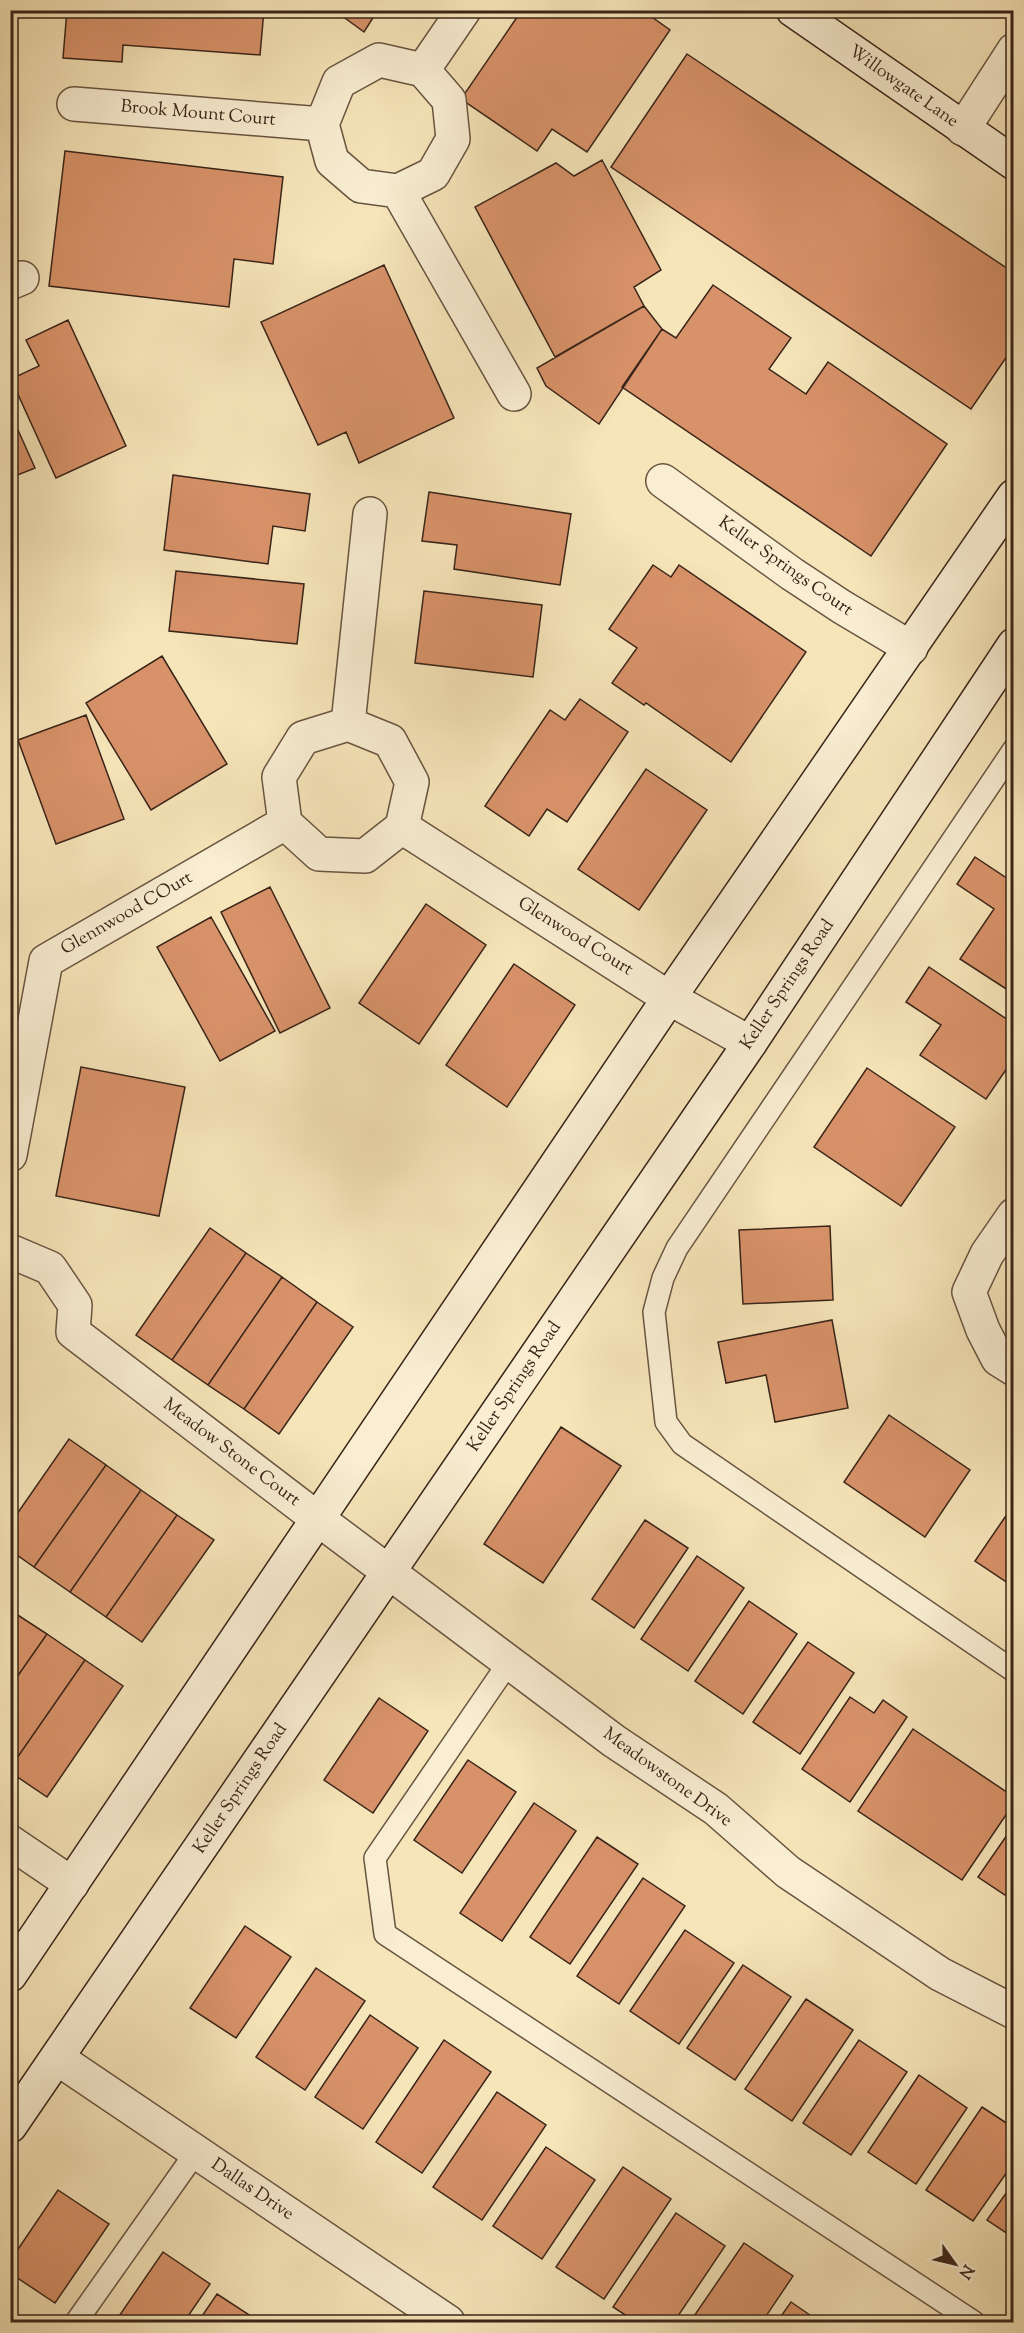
<svg xmlns="http://www.w3.org/2000/svg" width="1024" height="2333" viewBox="0 0 1024 2333" font-family="'Sorts Mill Goudy',serif">
<style>
.building{fill:#d89269;stroke:#392419;stroke-width:1.5}
.lines{fill:none;stroke-linecap:round;stroke-linejoin:round}
.lane-casing{stroke:#685441;stroke-width:24}
.street-casing{stroke:#685441;stroke-width:36}
.secondary-casing{stroke:#392419;stroke-width:36}
.lane{stroke:#f9eed2;stroke-width:21}
.street{stroke:#f9eed2;stroke-width:33}
.secondary{stroke:#f9eed2;stroke-width:33}
.labels{text-anchor:middle;dominant-baseline:central;stroke-width:4.5;stroke-linejoin:round;paint-order:stroke}
.street-label{font-size:18px;fill:#392419;stroke:#f9eed2}
</style>
<rect width="100%" height="100%" fill="#f6e5b9"/>
<filter id="stains"><feTurbulence type="fractalNoise" baseFrequency=".00333" numOctaves="4"/><feColorMatrix values="0 0 0 0 .2 0 0 0 0 .09 0 0 0 0 .02 0 0 0 .5 -.17"/></filter>
<radialGradient id="worn" r=".72"><stop offset=".6" stop-color="#630" stop-opacity="0"/><stop offset="1" stop-color="#630" stop-opacity=".3"/></radialGradient>
<path class="building" d="M 67,10 L 264,10 L 260,55 L 123,45 L 122,62 L 63,58 Z
M 334,10 L 378,10 L 364,32 Z
M 522,10 L 642,10 L 670,30 L 587,152 L 552,129 L 537,151 L 461,99 Z
M 687,54 L 1014,273 L 1014,346 L 971,409 L 611,167 Z
M 65,151 L 283,177 L 273,264 L 234,259 L 229,307 L 49,286 Z
M 602,160 L 661,270 L 634,287 L 644,306 L 555,357 L 475,207 L 556,163 L 574,176 Z
M 384,265 L 454,418 L 359,463 L 346,432 L 318,445 L 261,322 Z
M 713,285 L 791,338 L 769,369 L 806,394 L 828,362 L 947,444 L 871,556 L 622,387 L 662,329 L 676,338 Z
M 644,306 L 662,329 L 599,424 L 546,386 L 537,368 Z
M 68,320 L 126,446 L 56,478 L 11,379 L 39,366 L 26,340 Z
M 10,412 L 35,468 L 10,478 Z
M 173,475 L 310,494 L 305,531 L 273,526 L 268,564 L 164,550 Z
M 429,492 L 571,514 L 560,585 L 454,569 L 457,545 L 422,541 Z
M 653,565 L 671,577 L 679,565 L 806,652 L 731,762 L 646,703 L 644,705 L 612,683 L 637,648 L 609,629 Z
M 176,571 L 304,584 L 297,644 L 169,631 Z
M 424,591 L 542,605 L 533,677 L 415,663 Z
M 162,656 L 227,764 L 151,810 L 86,703 Z
M 580,699 L 628,732 L 567,822 L 547,809 L 529,836 L 485,806 L 550,710 L 565,720 Z
M 86,715 L 124,819 L 56,844 L 18,740 Z
M 646,769 L 707,810 L 639,910 L 578,869 Z
M 975,857 L 1014,883 L 1014,994 L 960,959 L 994,909 L 957,884 Z
M 270,887 L 330,1008 L 280,1033 L 221,912 Z
M 426,904 L 486,945 L 419,1044 L 359,1003 Z
M 211,917 L 275,1031 L 220,1061 L 157,947 Z
M 514,964 L 575,1005 L 507,1107 L 446,1065 Z
M 929,967 L 1014,1024 L 1014,1058 L 986,1099 L 920,1055 L 941,1025 L 906,1002 Z
M 81,1067 L 185,1087 L 159,1216 L 56,1196 Z
M 867,1068 L 955,1127 L 901,1206 L 814,1147 Z
M 830,1226 L 833,1300 L 743,1304 L 739,1230 Z
M 210,1228 L 246,1253 L 172,1360 L 136,1335 Z
M 246,1253 L 282,1277 L 208,1385 L 172,1360 Z
M 282,1277 L 317,1302 L 244,1409 L 208,1385 Z
M 317,1302 L 353,1327 L 279,1434 L 244,1409 Z
M 832,1320 L 848,1408 L 775,1422 L 766,1375 L 726,1383 L 718,1342 Z
M 889,1415 L 970,1470 L 925,1537 L 844,1482 Z
M 561,1427 L 621,1466 L 543,1583 L 484,1544 Z
M 69,1439 L 106,1465 L 34,1567 L 10,1550 L 10,1524 Z
M 106,1465 L 141,1490 L 70,1592 L 34,1567 Z
M 141,1490 L 177,1515 L 106,1617 L 70,1592 Z
M 1014,1504 L 1014,1587 L 975,1561 Z
M 177,1515 L 214,1540 L 142,1642 L 106,1617 Z
M 645,1520 L 688,1548 L 634,1628 L 592,1599 Z
M 697,1556 L 744,1588 L 688,1671 L 641,1639 Z
M 749,1601 L 797,1634 L 743,1714 L 695,1681 Z
M 10,1610 L 47,1634 L 10,1687 Z
M 47,1634 L 85,1660 L 10,1768 L 10,1687 Z
M 808,1642 L 854,1673 L 800,1754 L 753,1722 Z
M 85,1660 L 123,1686 L 47,1797 L 10,1772 L 10,1768 Z
M 850,1697 L 874,1713 L 883,1700 L 907,1717 L 850,1802 L 802,1769 Z
M 379,1698 L 428,1731 L 373,1813 L 324,1780 Z
M 913,1729 L 1014,1797 L 1014,1803 L 962,1880 L 858,1811 Z
M 468,1760 L 516,1792 L 462,1873 L 414,1840 Z
M 534,1803 L 576,1831 L 502,1941 L 460,1913 Z
M 1014,1825 L 1014,1901 L 978,1877 Z
M 597,1837 L 638,1864 L 570,1964 L 530,1937 Z
M 643,1878 L 685,1906 L 619,2004 L 577,1976 Z
M 245,1926 L 291,1957 L 236,2038 L 190,2008 Z
M 685,1930 L 734,1963 L 679,2044 L 630,2011 Z
M 743,1965 L 791,1997 L 735,2080 L 687,2048 Z
M 316,1968 L 365,2001 L 305,2090 L 256,2057 Z
M 806,1999 L 853,2030 L 792,2121 L 745,2089 Z
M 370,2015 L 418,2048 L 363,2129 L 315,2097 Z
M 444,2040 L 491,2072 L 422,2173 L 376,2142 Z
M 859,2040 L 907,2072 L 851,2155 L 803,2123 Z
M 919,2075 L 967,2108 L 916,2184 L 868,2152 Z
M 497,2092 L 546,2125 L 482,2220 L 433,2187 Z
M 982,2107 L 1014,2128 L 1014,2162 L 973,2221 L 926,2190 Z
M 546,2147 L 595,2180 L 542,2259 L 493,2226 Z
M 623,2167 L 671,2199 L 604,2299 L 556,2267 Z
M 1014,2182 L 1014,2238 L 987,2220 Z
M 58,2190 L 109,2224 L 55,2303 L 10,2273 L 10,2261 Z
M 676,2213 L 725,2246 L 674,2322 L 636,2322 L 613,2307 Z
M 744,2243 L 793,2276 L 762,2322 L 690,2322 Z
M 163,2252 L 210,2284 L 184,2322 L 115,2322 Z
M 217,2294 L 260,2322 L 198,2322 Z
M 791,2302 L 820,2322 L 777,2322 Z"/>
<g class="lines">
<g class="lane-casing">
<path id="lane" d="M 1014,749 L 677,1248 L 663,1278 L 654,1312 L 666,1422 L 682,1444 L 1014,1671
M 509,1662 L 375,1858 L 385,1934 L 974,2322
M 76,2322 L 196,2152"/>
</g>
<g class="street-casing">
<path id="street" d="M 379,60 L 423,70 L 449,100 L 453,139 L 433,174 L 398,191 L 361,186 L 332,161 L 322,124 L 339,82 Z
M 423,70 L 464,10
M 74,104 L 322,124
M 963,129 L 1014,50
M 398,191 L 514,394
M 10,283 L 22,278
M 663,481 L 792,574 L 842,607 L 911,648
M 348,724 L 390,741 L 412,782 L 402,827 L 365,856 L 319,854 L 285,823 L 279,777 L 303,738 Z
M 348,724 L 370,514
M 402,827 L 669,998 L 750,1043
M 10,1155 L 46,961 L 285,823
M 1014,1215 L 987,1254 L 969,1292 L 983,1330 L 998,1359 L 1014,1369
M 10,1251 L 50,1268 L 75,1305 L 73,1332 L 318,1519 L 614,1741 L 716,1809 L 788,1872 L 940,1974 L 1014,2012
M 10,1842 L 72,1884
M 57,2058 L 448,2322"/>
</g>
<g class="secondary-casing">
<path id="secondary" d="M 793,10 L 1014,163
M 10,1975 L 669,998 L 1014,496
M 10,2126 L 750,1043 L 1014,645"/>
</g>
<use href="#lane" class="lane"/>
<use href="#street" class="street"/>
<use href="#secondary" class="secondary"/>
</g>
<g class="labels">
<g class="street-label">
<text transform="translate(903 87) rotate(35)">Willowgate Lane</text>
<text transform="translate(198 114) rotate(5)">Brook Mount Court</text>
<text transform="translate(785 567) rotate(35)">Keller Springs Court</text>
<text transform="translate(127 914) rotate(-30)">Glennwood COurt</text>
<text transform="translate(575 937) rotate(32)">Glenwood Court</text>
<text transform="translate(788 985) rotate(-56)">Keller Springs Road</text>
<text transform="translate(515 1387) rotate(-56)">Keller Springs Road</text>
<text transform="translate(231 1453) rotate(37)">Meadow Stone Court</text>
<text transform="translate(667 1778) rotate(36)">Meadowstone Drive</text>
<text transform="translate(241 1789) rotate(-56)">Keller Springs Road</text>
<text transform="translate(252 2190) rotate(34)">Dallas Drive</text>
</g>
</g>
<rect width="1024" height="2333" fill="none" stroke="#f6e5b9" stroke-width="36"/>
<rect x="12" y="12" width="1000" height="2309" fill="none" stroke="#392419" stroke-width="3"/>
<rect x="18" y="18" width="988" height="2297" fill="none" stroke="#392419" stroke-width="1.5"/>
<g transform="translate(955 2264) rotate(124)" stroke="#f9eed2" stroke-width="4.5" paint-order="stroke">
<path d="M0-4.5L10 22L0 15L-10 22Z" fill="#392419"/>
<text y="-9" font-size="16" font-weight="bold" text-anchor="middle" fill="#392419">N</text>
</g>
<rect width="100%" height="100%" filter="url(#stains)"/>
<rect width="100%" height="100%" fill="url(#worn)"/>
</svg>
